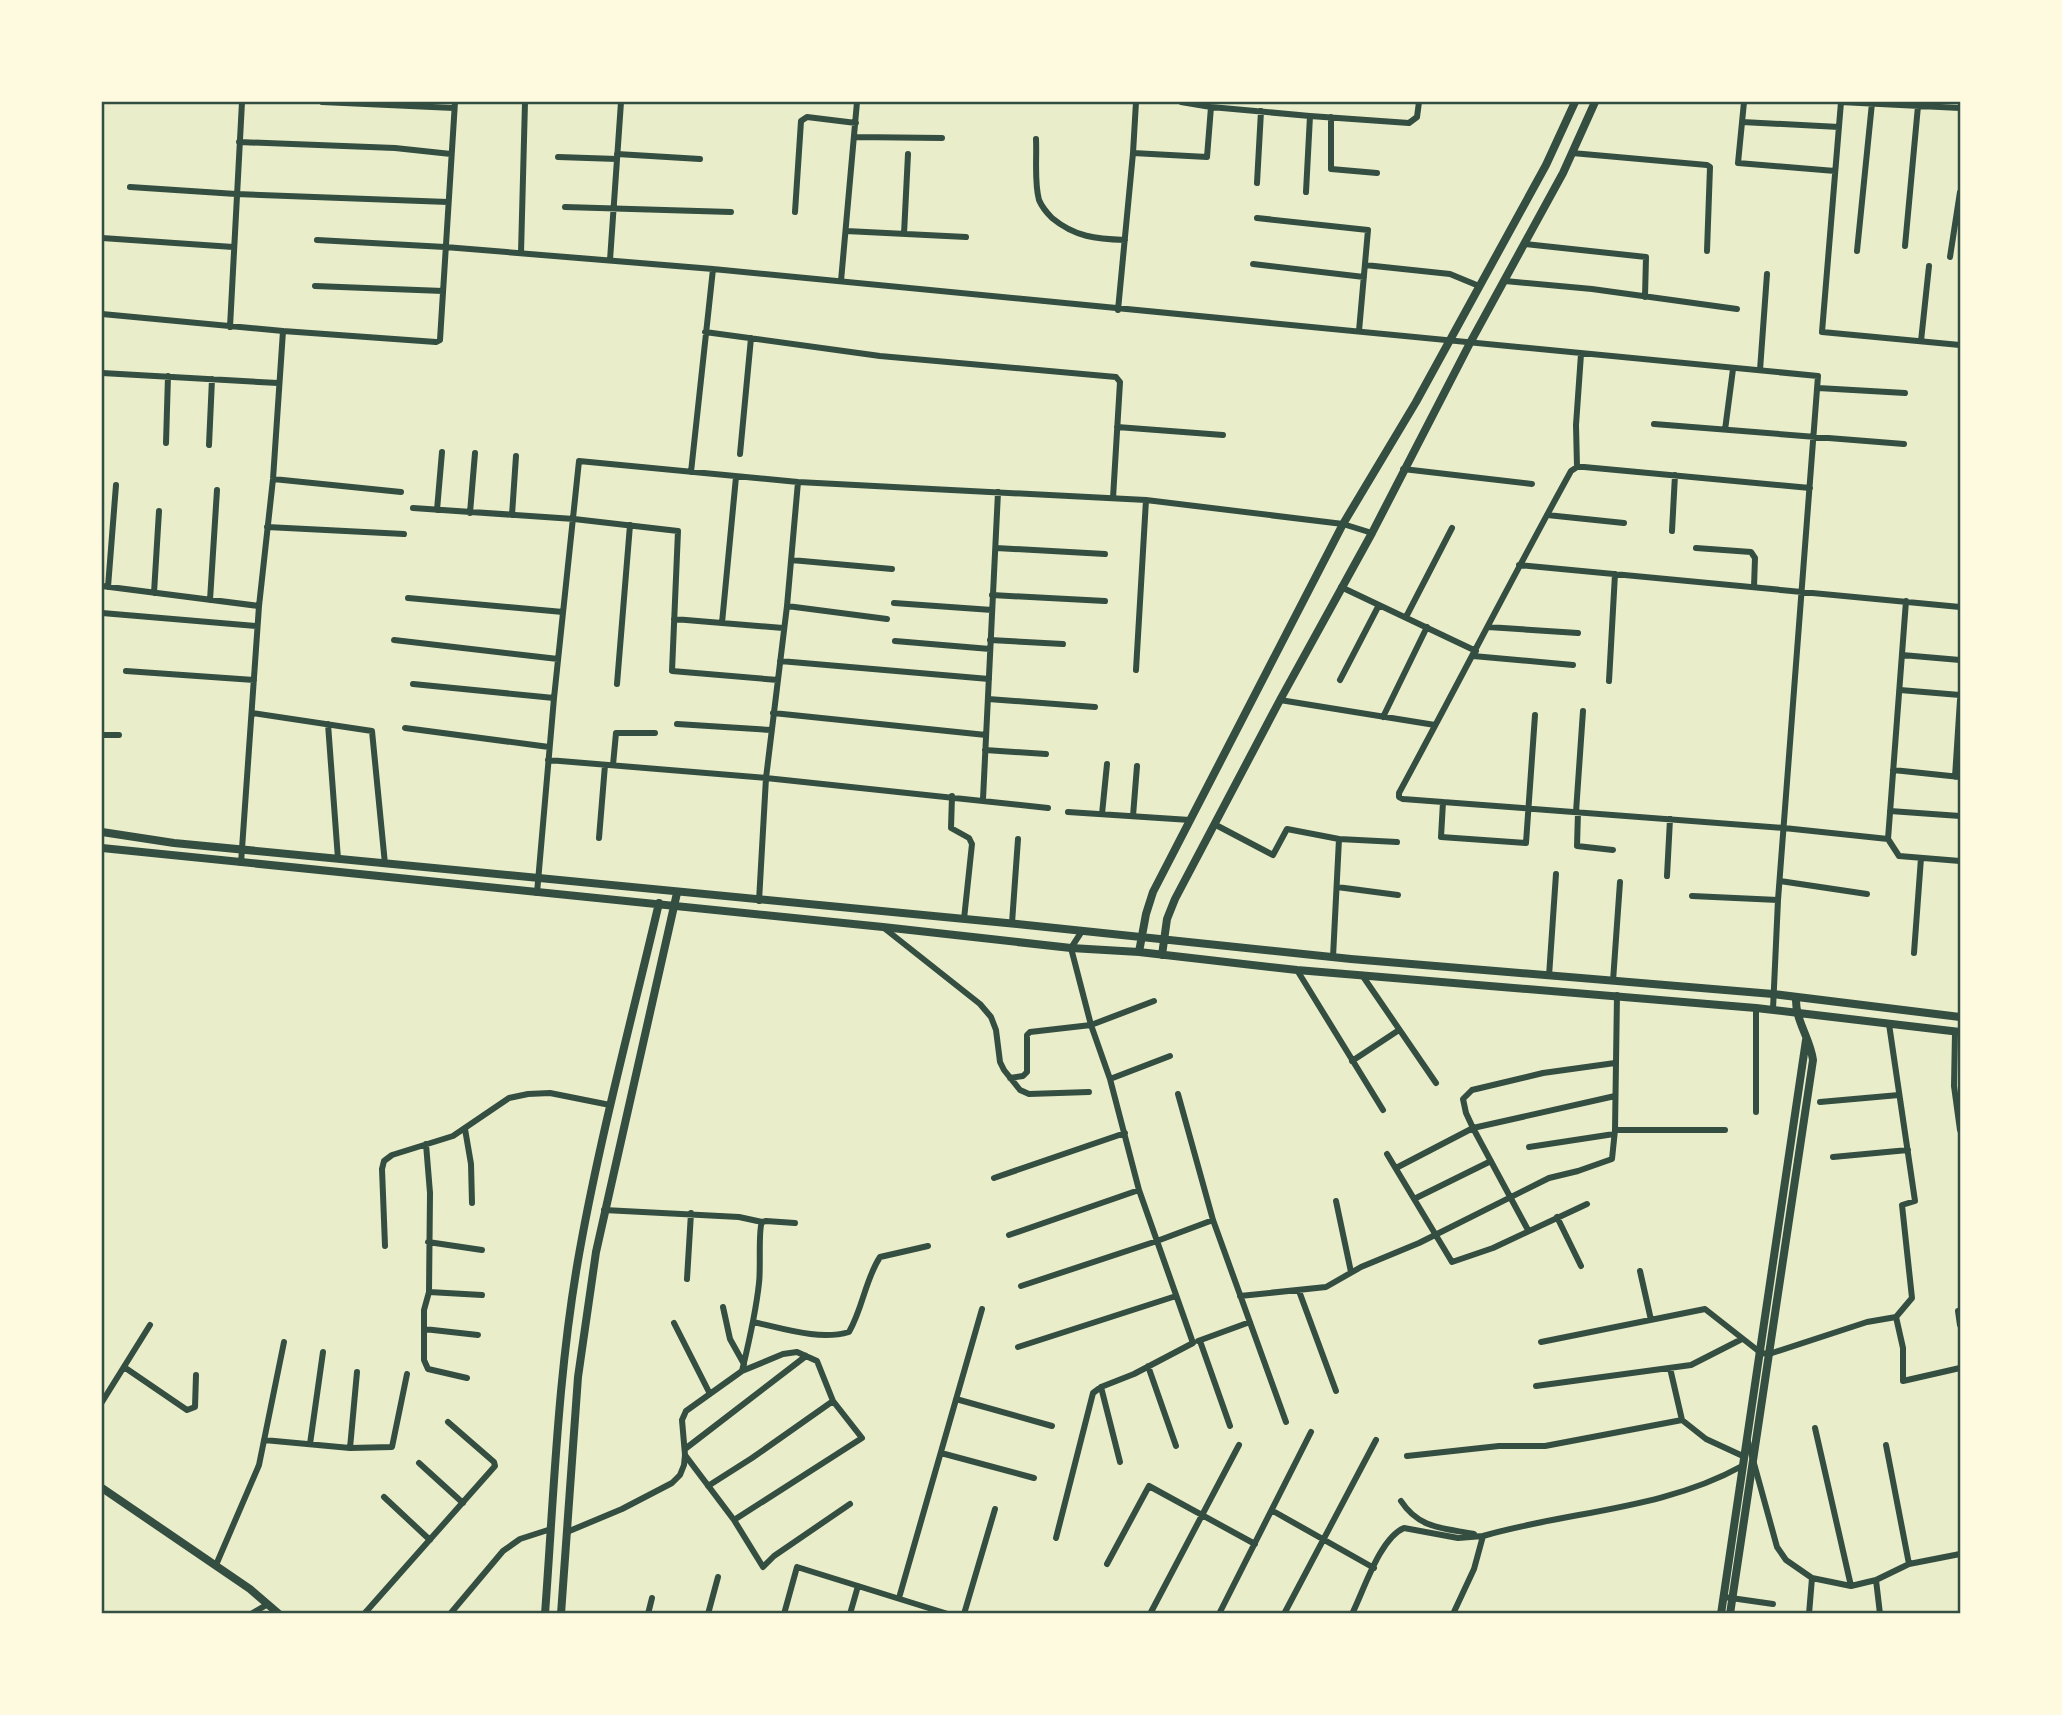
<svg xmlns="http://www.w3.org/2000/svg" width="2062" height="1715" viewBox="0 0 2062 1715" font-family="'Exo 2',sans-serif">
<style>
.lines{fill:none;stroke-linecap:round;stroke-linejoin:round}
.minor{stroke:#344e41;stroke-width:6}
.tertiary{stroke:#344e41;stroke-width:8}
.neatline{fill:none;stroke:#344e41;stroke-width:2.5}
</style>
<rect width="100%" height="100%" fill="#e9edc9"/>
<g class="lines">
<path class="minor" d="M 322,102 L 454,108
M 1181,102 L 1211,107 L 1310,116 L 1409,123 L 1417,117 L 1419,102
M 1744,102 L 1738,163 L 1835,171
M 1840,102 L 1960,108
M 1841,102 L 1822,332 L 1960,345
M 1331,117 L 1331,169 L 1377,173
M 1742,122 L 1839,127
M 855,137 L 942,138
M 1036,139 C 1037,158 1034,182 1039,200 C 1042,207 1047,213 1052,218 C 1075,237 1096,239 1125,240
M 239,142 L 395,148 L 451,154
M 1133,153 L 1207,157 L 1211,107
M 1572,153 L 1707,165 L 1710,167 L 1707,251
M 617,154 L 700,159
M 558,157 L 617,159
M 1257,183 L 1261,111
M 130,187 L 236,194 L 448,202
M 1306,192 L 1310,116
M 565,207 L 731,212
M 795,212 L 801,121 L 807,117 L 856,123
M 1257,218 L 1368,230 L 1359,331
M 846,231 L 966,237
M 904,234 L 908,154
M 102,238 L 233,247
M 317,240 L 445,247 L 713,269 L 1818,376 L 1778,900 L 1773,1009
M 1525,244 L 1646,257 L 1645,297
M 1905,246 L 1918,106
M 1857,251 L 1872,103
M 521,253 L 525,102
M 1950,257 L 1960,192
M 610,260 L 621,102
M 1253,264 L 1364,277
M 1365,265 L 1450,274 L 1479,286
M 841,281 L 857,102
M 1505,281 L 1592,289 L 1737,309
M 315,286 L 443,291
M 1118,310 L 1133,153 L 1136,102
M 102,314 L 283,331
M 230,327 L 242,102
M 705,332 L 880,356 L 1116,377 L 1120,382 L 1113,498
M 1921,341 L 1929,266
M 1760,370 L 1767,274
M 102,373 L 278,383
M 1818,388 L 1905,393
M 1654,424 L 1904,444
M 1117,427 L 1223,435
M 1725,430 L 1733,369
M 166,443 L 168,376
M 209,445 L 212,379
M 740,454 L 751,338
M 1577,467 L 1576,425 L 1581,354
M 1403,469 L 1532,484
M 691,472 L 713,269
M 273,479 L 401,492
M 1810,488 L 1584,467 L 1577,467 L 1571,471 C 1512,578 1457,686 1399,793 L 1399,797 L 1403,799 L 1784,828 L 1888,839 L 1906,601
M 413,508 L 574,519 L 678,531 L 672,671 L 778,680
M 437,510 L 442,452
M 470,513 L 475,453
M 512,515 L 516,456
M 1547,515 L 1624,523
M 267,527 L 404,534
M 1672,531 L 1675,475
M 996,548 L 1105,554
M 1696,548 L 1751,552 L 1755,558 L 1754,587
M 791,560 L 892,569
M 1519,565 L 1960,607
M 102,586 L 259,606
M 108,587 L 116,485
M 1341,587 L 1476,651
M 154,593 L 159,511
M 992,595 L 1105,601
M 408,598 L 563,612
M 210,600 L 217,490
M 894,603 L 992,610
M 787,606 L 887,619
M 102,613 L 257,626
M 1406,617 L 1452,528
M 674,619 L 783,628
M 722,623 L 736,477
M 1488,627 L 1578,633
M 394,640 L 558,659
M 990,640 L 1063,644
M 895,641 L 990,649
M 1902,655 L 1960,660
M 1473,656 L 1573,665
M 780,661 L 989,679
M 1136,670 L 1146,500
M 126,671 L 254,680
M 1340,680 L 1379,605
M 1609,681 L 1615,574
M 413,684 L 554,698
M 617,684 L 630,525
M 1900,690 L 1960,695
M 988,699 L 1095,707
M 1280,700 L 1435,725
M 252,713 L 372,731 L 385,864
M 773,713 L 986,735
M 1383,717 L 1427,627
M 328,724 L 338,859
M 677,724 L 771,730
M 405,728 L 549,747
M 102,735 L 119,735
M 985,750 L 1046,754
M 548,760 L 766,778 L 1048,808
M 613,765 L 616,733 L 655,733
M 1893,770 L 1960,777
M 1955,777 L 1960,700
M 952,796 L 951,828 L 969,838 L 972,844 L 964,919
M 983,799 L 998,492
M 1443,802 L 1441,837 L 1526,843 L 1535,715
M 1890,811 L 1960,816
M 1068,812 L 1190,820
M 1576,812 L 1583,711
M 1578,812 L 1577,846 L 1613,850
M 1102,814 L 1107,764
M 1133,816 L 1137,766
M 1214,824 L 1273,855 L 1287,829 L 1339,839 L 1333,957
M 599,838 L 605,765
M 1339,839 L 1397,842
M 1888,839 L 1899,856 L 1960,861
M 241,863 L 259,606 L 273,479 L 283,331 L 436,342 L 440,340 L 455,102
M 1667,876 L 1670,819
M 1780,881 L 1867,894
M 1337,887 L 1398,895
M 537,893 L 554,698 L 579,461 L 798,482 L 1146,500 L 1343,524 L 1372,533
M 1692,896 L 1778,900
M 759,901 L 766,778 L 787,606 L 798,482
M 1012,923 L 1018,839
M 884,928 L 980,1004 L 991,1017 L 996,1030 L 1000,1062 L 1004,1070 L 1020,1090 L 1029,1094 L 1089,1092
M 1914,953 L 1921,858
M 1297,970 L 1383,1110
M 1362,975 L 1436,1083
M 1549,976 L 1556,874
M 1613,981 L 1620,882
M 1617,995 L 1615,1130 L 1725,1130
M 1756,1008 L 1756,1112
M 1889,1024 L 1915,1201 L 1902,1205 L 1912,1298 L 1896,1317
M 1955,1032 L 1954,1086 L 1960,1130
M 1352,1061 L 1399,1030
M 1010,1078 L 1023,1076 L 1027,1072 L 1027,1035 L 1030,1032 L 1091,1025 L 1154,1001
M 1110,1079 L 1170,1056
M 1178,1094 L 1213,1220 L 1286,1422
M 1820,1102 L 1899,1095
M 465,1129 L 471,1164 L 472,1203
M 426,1144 L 430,1193 L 429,1292 L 424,1310 L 424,1360 L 428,1369 L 467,1378
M 1529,1147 L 1614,1134
M 1387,1154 L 1452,1262 L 1493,1248 L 1587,1204
M 1833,1157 L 1908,1150
M 1396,1168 L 1473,1128 L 1615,1096
M 994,1178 L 1125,1133
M 1414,1199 L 1491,1161
M 1336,1201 L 1351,1272
M 604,1210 L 739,1217 L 762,1222
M 1557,1217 L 1581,1266
M 1528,1230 L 1473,1128 L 1466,1113 L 1463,1099 L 1472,1090 L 1543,1073 L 1615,1063
M 1009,1235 L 1139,1190
M 428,1242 L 482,1250
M 385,1246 L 382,1169 L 384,1161 L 392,1155 L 453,1136 L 509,1098 L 528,1094 L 550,1093 L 610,1105
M 1640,1271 L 1651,1320
M 687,1279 L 691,1213
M 1021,1286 L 1157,1241 L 1213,1220
M 1299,1291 L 1336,1391
M 429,1292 L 482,1295
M 1240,1296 L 1326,1287 L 1361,1267 L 1419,1243 L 1549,1178 L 1578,1171 L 1612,1159 L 1615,1130
M 723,1307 L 730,1339 L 744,1364
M 1958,1311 L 1960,1325
M 753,1322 C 782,1328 819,1341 849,1332 C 863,1308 865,1280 880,1257 L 928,1246
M 674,1323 L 710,1394
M 424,1329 L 478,1335
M 1198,1341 L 1250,1322
M 1200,1341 L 1230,1426
M 1541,1342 L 1705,1309 L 1761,1353 L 1769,1354 L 1867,1322 L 1896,1317 L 1903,1348 L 1903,1381 L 1960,1368
M 1018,1347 L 1176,1296
M 1148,1366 L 1176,1446
M 124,1367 L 187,1410 L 195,1407 L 196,1375
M 1670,1368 L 1682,1420 L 1706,1439 L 1745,1457
M 1536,1386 L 1691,1365 L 1742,1339
M 1101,1387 L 1120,1462
M 956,1399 L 1052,1426
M 102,1402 L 150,1325
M 1815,1428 L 1851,1586
M 1747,1438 L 1777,1547 L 1786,1560 L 1812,1578 L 1851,1586 L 1876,1580 L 1909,1564 L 1960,1554
M 264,1440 L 350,1448 L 392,1447 L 407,1374
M 310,1444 L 323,1352
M 1886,1445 L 1909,1564
M 350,1448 L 357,1372
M 685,1449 L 806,1356
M 941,1453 L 1034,1478
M 685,1455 L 734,1520 L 763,1567 L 774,1556 L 850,1504
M 1407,1456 L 1499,1446 L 1545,1446 L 1682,1420
M 419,1463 L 463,1503
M 708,1486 L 752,1458 L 833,1401 L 817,1361 L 797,1352 L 783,1354 L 742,1371
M 384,1497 L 430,1540
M 1401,1501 C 1419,1529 1444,1528 1474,1534
M 1273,1511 L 1374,1568
M 734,1520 L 862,1438 L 833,1401
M 567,1532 L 622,1509 L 672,1483 L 680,1475 L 684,1465 L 685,1455 L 682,1420 L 686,1411 L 742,1371 C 749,1342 756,1312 759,1283 C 761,1269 758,1229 762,1222 L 766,1221 L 795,1223
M 1056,1538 L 1093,1393 L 1101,1387 L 1134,1374 L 1193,1343 L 1139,1190 L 1110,1079 L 1091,1025 L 1071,948 L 1082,931
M 1107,1564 L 1149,1486 L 1255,1544
M 216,1565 L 259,1465 L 284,1342
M 1876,1580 L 1880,1614
M 1724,1597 L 1773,1604
M 899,1598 L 982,1309
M 251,1614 L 268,1604
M 364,1614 L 495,1466 L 494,1462 L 448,1422
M 450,1614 L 503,1551 L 520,1539 L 551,1529
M 648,1614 L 652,1598
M 708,1614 L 718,1577
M 784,1614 L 797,1567 L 948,1614
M 850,1614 L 858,1586
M 964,1614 L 995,1509
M 1150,1614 L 1239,1445
M 1219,1614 L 1311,1432
M 1284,1614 L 1376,1440
M 1352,1614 C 1364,1590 1380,1538 1404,1528 L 1458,1538 L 1483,1536
M 1453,1614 L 1474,1569 L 1483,1536 C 1569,1511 1663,1510 1742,1466
M 1809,1614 L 1812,1578"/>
<path class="tertiary" d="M 102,832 L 174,843 L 1017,924 L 1351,959 L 1773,994 L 1960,1017
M 102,848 L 883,927 L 1071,948 L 1139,952 L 1297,970 L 1756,1008 L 1960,1032
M 1139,952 L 1146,914 L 1153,892 L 1343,524 L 1416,402 L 1546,165 L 1575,102
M 1162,955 L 1167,919 L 1175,899 L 1280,700 L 1372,533 L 1470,343 L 1563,173 L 1595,102
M 102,1488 L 250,1589 L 279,1614
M 545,1614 C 554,1492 558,1369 580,1249 C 601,1133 632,1018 659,903
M 561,1614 L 578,1377 L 596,1252 L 677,893
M 1721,1614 L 1806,1040
M 1730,1614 L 1813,1060 C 1810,1038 1795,1020 1796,998"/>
</g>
<rect width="2062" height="1715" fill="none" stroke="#fefae0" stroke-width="206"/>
<rect x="103" y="103" width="1856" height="1509" class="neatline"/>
</svg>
